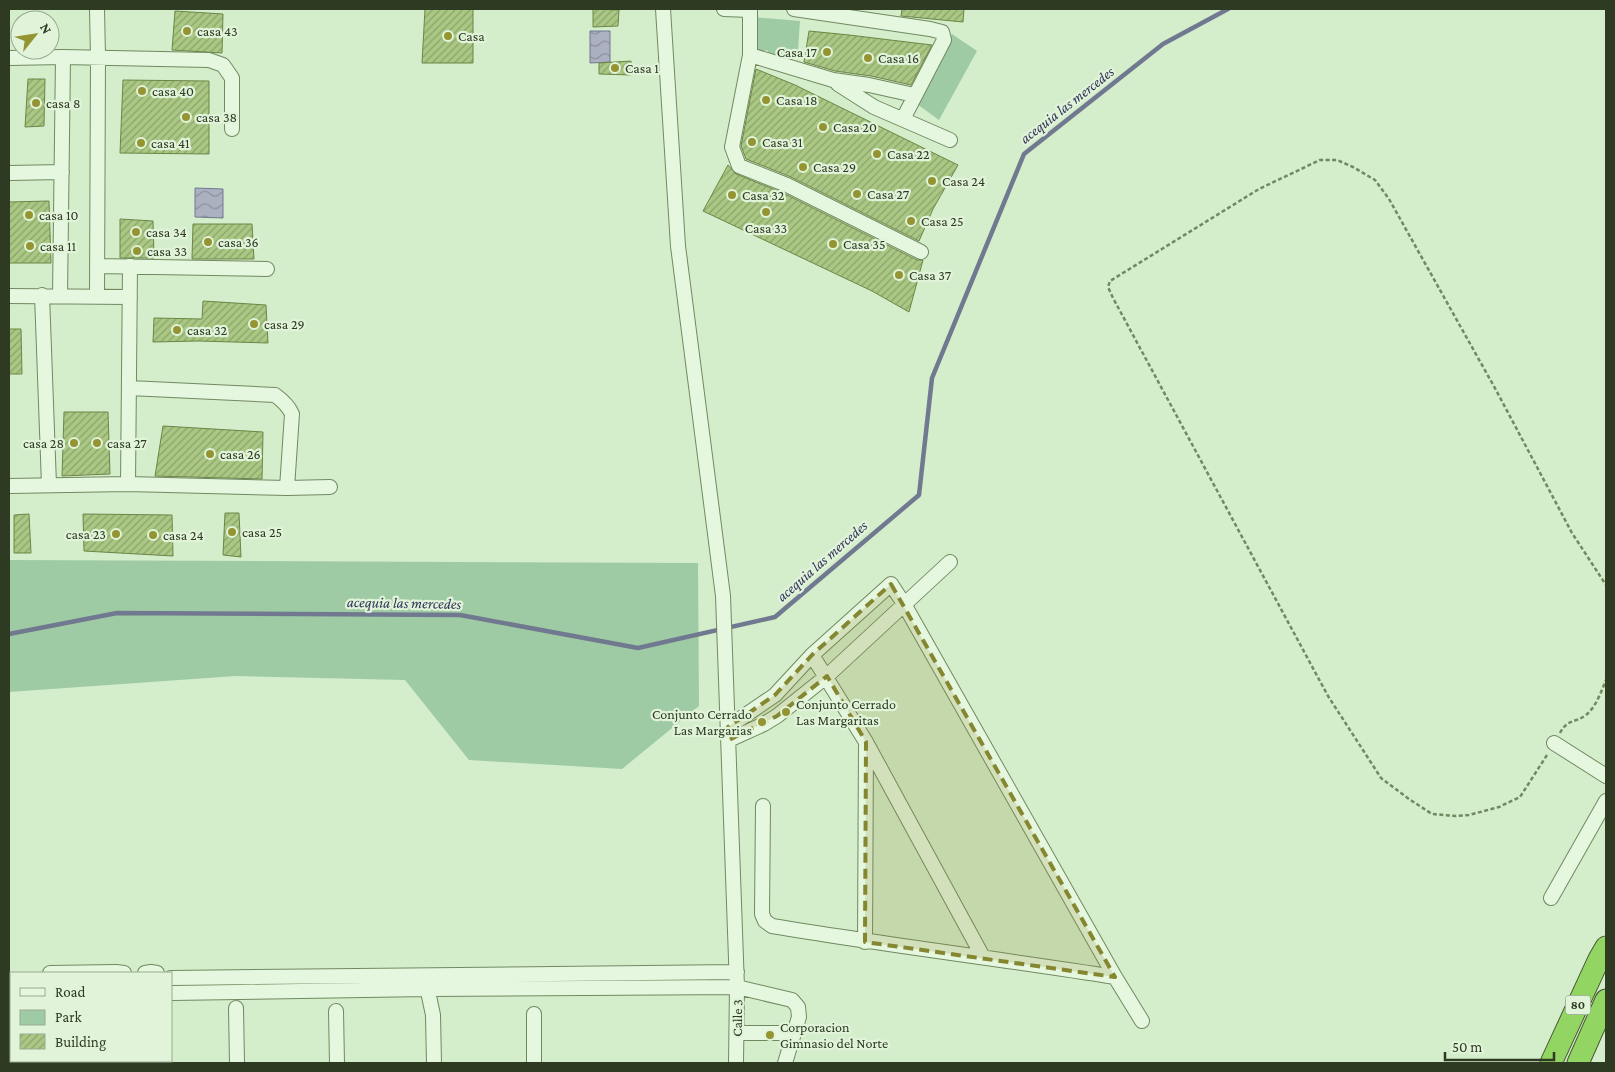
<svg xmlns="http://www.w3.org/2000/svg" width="1615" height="1072" viewBox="0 0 1615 1072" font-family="'Crimson Pro',serif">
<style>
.green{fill:#9fcba4}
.water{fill:url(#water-waves);stroke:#717990}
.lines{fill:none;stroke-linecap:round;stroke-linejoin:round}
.stream{stroke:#717990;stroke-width:4.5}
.building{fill:url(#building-hatch);stroke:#6c8647}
.minor-casing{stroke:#728960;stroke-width:16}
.highway-casing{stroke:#465733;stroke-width:23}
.path{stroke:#728960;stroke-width:2.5;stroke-dasharray:4 2.5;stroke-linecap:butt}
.minor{stroke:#e5f7de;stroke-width:14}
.highway{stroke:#93d562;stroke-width:21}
.marked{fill:#858630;fill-opacity:0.2;stroke:#858630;stroke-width:4;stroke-dasharray:10 6;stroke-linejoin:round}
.poi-dot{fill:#949433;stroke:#e1f4da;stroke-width:2}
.labels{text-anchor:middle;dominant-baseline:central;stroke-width:4.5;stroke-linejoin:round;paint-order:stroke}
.shield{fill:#e1f4da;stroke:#647259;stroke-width:1}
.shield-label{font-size:12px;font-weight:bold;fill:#2e3a22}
.poi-label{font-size:14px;fill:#2e3a22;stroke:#e1f4da;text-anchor:start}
.street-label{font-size:14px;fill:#2e3a22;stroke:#e1f4da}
.water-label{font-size:15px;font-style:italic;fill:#323459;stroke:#e1f4da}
</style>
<defs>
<pattern id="water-waves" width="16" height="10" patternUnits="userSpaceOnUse" patternTransform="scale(1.25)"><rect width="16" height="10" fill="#abb1c1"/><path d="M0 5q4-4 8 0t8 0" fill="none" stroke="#8c919c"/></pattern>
<pattern id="building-hatch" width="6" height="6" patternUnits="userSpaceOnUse" patternTransform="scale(1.25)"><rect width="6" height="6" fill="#aac883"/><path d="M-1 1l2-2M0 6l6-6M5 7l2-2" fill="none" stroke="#8ba36b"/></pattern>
</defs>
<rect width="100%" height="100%" fill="#d4edcb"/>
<path class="green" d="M 753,17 L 800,21 L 798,50 L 773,61 L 767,50 L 755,54 Z
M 952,34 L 977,51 L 939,120 L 910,99 Z
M 9,560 L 698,563 L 699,706 L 622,769 L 469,760 L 405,680 L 236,676 L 9,692 Z"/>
<path class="water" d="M 590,31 L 610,31 L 610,62 L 590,63 Z
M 195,188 L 223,189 L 223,218 L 195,217 Z"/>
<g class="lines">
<path class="stream" d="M 9,634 L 117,613 L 460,615 L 638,648 L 775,617 L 919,495 L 932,378 L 1024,154 L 1163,44 L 1228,9"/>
</g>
<path class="building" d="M 425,9 L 473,9 L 473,63 L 422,63 Z
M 593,9 L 619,10 L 618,26 L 593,27 Z
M 902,9 L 964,9 L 963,22 L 901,16 Z
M 175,11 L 223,14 L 222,53 L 172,50 Z
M 809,31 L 849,35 L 932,45 L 911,85 L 871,76 L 835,71 L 804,62 Z
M 631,61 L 631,75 L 599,74 L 599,63 Z
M 756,69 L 795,85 L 958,165 L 933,209 L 919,241 L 791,177 L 746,159 L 741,146 Z
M 28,79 L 45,79 L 44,126 L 25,127 Z
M 123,80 L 209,81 L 209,154 L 120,153 Z
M 728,165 L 736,174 L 783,193 L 917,260 L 923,260 L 909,312 L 872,291 L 703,211 Z
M 49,201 L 51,263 L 9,263 L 9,202 Z
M 120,219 L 153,221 L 154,258 L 120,258 Z
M 193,224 L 252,224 L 254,259 L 192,259 Z
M 203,301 L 266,305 L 268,343 L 199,341 L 153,342 L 154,318 L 202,319 Z
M 9,329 L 21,329 L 22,374 L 9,374 Z
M 64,412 L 108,412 L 110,474 L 62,476 Z
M 163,426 L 263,432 L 262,479 L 155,476 Z
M 225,513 L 239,513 L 241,557 L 223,555 Z
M 29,514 L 31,553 L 14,553 L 14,515 Z
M 83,514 L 172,515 L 173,556 L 84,551 Z"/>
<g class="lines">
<g class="minor-casing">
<path id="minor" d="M 97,9 L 98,58 L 97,296
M 663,9 L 678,246 L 723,596 L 737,987 L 736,1063
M 724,9 L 750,10
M 750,9 L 750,55 L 732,147 L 739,166 L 787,185 L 921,252
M 794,9 L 930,29 L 942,32 L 944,40 L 903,119
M 750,55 L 833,80 L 869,85 L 914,95
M 9,58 L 63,57 L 209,60 L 223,65 L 232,78 L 232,129
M 838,84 L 874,107 L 950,140
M 9,173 L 62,172
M 97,266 L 267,269
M 42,295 L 49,485
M 9,296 L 130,297
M 60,296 L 63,57
M 129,388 L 275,395 C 282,400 288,405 292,414 L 287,488
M 128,484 L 130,266
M 9,486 L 128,484 L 287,488 L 330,487
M 812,655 L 866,742 L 983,957
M 728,727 L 775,695 L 812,655 L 891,584 L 904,604 L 1115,977 L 1142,1021
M 729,740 L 764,724 L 777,716 L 827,676 L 950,562
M 1554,743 L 1606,776
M 763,806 L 762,914 L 765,921 L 772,926 C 886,945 1001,959 1115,977
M 1551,898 L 1606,801
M 865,942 L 866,743
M 50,973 L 116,972 L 124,973
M 145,973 L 151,972 L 157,973
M 171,978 L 737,972
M 426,982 L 433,1015 L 434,1063
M 171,993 L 427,989 L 737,987 L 792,1000 L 798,1007 L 799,1017 L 785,1063
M 236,1008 L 237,1063
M 336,1011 L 337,1063
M 534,1014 L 534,1063
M 737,1033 L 794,1033
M 129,1063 L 129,1061"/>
</g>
<g class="highway-casing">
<path id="highway" d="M 1551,1063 L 1599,959 L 1606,947
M 1578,1063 L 1606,1000"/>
</g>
<path class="path" d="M 1560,733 C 1567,719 1575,723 1586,715 C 1596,707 1601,692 1606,680
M 1547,755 L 1520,797 L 1499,807 L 1469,815 L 1456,816 L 1432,814 L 1409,799 L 1381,778 L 1328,696 L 1113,298 L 1108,287 L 1110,281 L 1259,189 L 1320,160 L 1337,160 L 1353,167 L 1375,180 L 1389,199 L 1496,390 L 1572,533 L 1606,585"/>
<use href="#minor" class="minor"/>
<use href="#highway" class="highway"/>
</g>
<path class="marked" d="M 891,584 L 1115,977 L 865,942 L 866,742 L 827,676 L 777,716 L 729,740 L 728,727 L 775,695 L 812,655 Z"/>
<g class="poi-dot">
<circle cx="187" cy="31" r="5"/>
<circle cx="448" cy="36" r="5"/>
<circle cx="827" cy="52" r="5"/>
<circle cx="868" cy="58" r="5"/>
<circle cx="615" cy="68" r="5"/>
<circle cx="142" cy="91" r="5"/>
<circle cx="766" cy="100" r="5"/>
<circle cx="36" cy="103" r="5"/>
<circle cx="186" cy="117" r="5"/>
<circle cx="823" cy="127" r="5"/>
<circle cx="752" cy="142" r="5"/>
<circle cx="141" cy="143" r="5"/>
<circle cx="877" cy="154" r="5"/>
<circle cx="803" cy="167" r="5"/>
<circle cx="932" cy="181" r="5"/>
<circle cx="857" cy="194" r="5"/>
<circle cx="732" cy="195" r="5"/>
<circle cx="766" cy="212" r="5"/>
<circle cx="29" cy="215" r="5"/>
<circle cx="911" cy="221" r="5"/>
<circle cx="136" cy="232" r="5"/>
<circle cx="208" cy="242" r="5"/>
<circle cx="833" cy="244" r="5"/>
<circle cx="30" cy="246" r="5"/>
<circle cx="137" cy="251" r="5"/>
<circle cx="899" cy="275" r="5"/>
<circle cx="254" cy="324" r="5"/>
<circle cx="177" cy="330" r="5"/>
<circle cx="74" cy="443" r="5"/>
<circle cx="97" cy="443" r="5"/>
<circle cx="210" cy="454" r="5"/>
<circle cx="232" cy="532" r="5"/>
<circle cx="116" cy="534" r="5"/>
<circle cx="153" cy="535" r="5"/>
<circle cx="786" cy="712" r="5"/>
<circle cx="762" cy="722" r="5"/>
<circle cx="770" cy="1035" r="5"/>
</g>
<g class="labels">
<rect class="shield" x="1565.5" y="995.5" width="25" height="19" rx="4"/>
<g class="shield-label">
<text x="1578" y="1005">80</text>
</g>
<g class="poi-label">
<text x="197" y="31">casa 43</text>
<text x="458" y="36">Casa</text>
<text x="817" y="52" text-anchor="end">Casa 17</text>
<text x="878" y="58">Casa 16</text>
<text x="625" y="68">Casa 1</text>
<text x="152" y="91">casa 40</text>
<text x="776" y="100">Casa 18</text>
<text x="46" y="103">casa 8</text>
<text x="196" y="117">casa 38</text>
<text x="833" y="127">Casa 20</text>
<text x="762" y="142">Casa 31</text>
<text x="151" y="143">casa 41</text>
<text x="887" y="154">Casa 22</text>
<text x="813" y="167">Casa 29</text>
<text x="942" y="181">Casa 24</text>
<text x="867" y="194">Casa 27</text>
<text x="742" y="195">Casa 32</text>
<text x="39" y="215">casa 10</text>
<text x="921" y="221">Casa 25</text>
<text x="766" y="228" text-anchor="middle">Casa 33</text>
<text x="146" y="232">casa 34</text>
<text x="218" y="242">casa 36</text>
<text x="843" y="244">Casa 35</text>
<text x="40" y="246">casa 11</text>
<text x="147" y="251">casa 33</text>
<text x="909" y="275">Casa 37</text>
<text x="264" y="324">casa 29</text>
<text x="187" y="330">casa 32</text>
<text x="64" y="443" text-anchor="end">casa 28</text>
<text x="107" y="443">casa 27</text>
<text x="220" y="454">casa 26</text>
<text x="242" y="532">casa 25</text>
<text x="106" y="534" text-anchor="end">casa 23</text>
<text x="163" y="535">casa 24</text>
<text x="796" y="704">Conjunto Cerrado<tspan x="796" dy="16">Las Margaritas</tspan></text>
<text x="752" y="714" text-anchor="end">Conjunto Cerrado<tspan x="752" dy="16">Las Margarias</tspan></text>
<text x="780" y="1027">Corporacion<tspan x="780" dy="16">Gimnasio del Norte</tspan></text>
</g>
<g class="street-label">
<text transform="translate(737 1018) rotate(-89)">Calle 3</text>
</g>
<g class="water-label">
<text transform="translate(1067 105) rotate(-38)">acequia las mercedes</text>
<text transform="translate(822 561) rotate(-41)">acequia las mercedes</text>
<text transform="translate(404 603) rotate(1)">acequia las mercedes</text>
</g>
</g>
<rect width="1615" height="1072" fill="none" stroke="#2e3a22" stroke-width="20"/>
<rect x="10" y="972" width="162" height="90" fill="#e1f4da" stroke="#99aa90"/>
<rect x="20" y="988" width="25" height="8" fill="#e5f7de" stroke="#99aa90"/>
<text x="55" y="997" font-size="15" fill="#2e3a22">Road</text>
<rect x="20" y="1010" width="25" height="15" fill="#9fcba4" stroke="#99aa90"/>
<text x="55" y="1022" font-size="15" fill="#2e3a22">Park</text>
<rect x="20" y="1034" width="25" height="15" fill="url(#building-hatch)" stroke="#99aa90"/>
<text x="55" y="1047" font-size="15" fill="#2e3a22">Building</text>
<g transform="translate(35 35) rotate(60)"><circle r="24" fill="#e1f4da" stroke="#99aa90"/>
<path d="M0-4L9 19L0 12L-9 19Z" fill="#949433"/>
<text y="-8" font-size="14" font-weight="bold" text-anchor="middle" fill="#2e3a22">N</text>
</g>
<path d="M1445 1052v8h109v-8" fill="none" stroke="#2e3a22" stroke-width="2.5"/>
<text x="1452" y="1052" font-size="15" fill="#2e3a22" stroke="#e1f4da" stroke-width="4" paint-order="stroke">50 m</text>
</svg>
